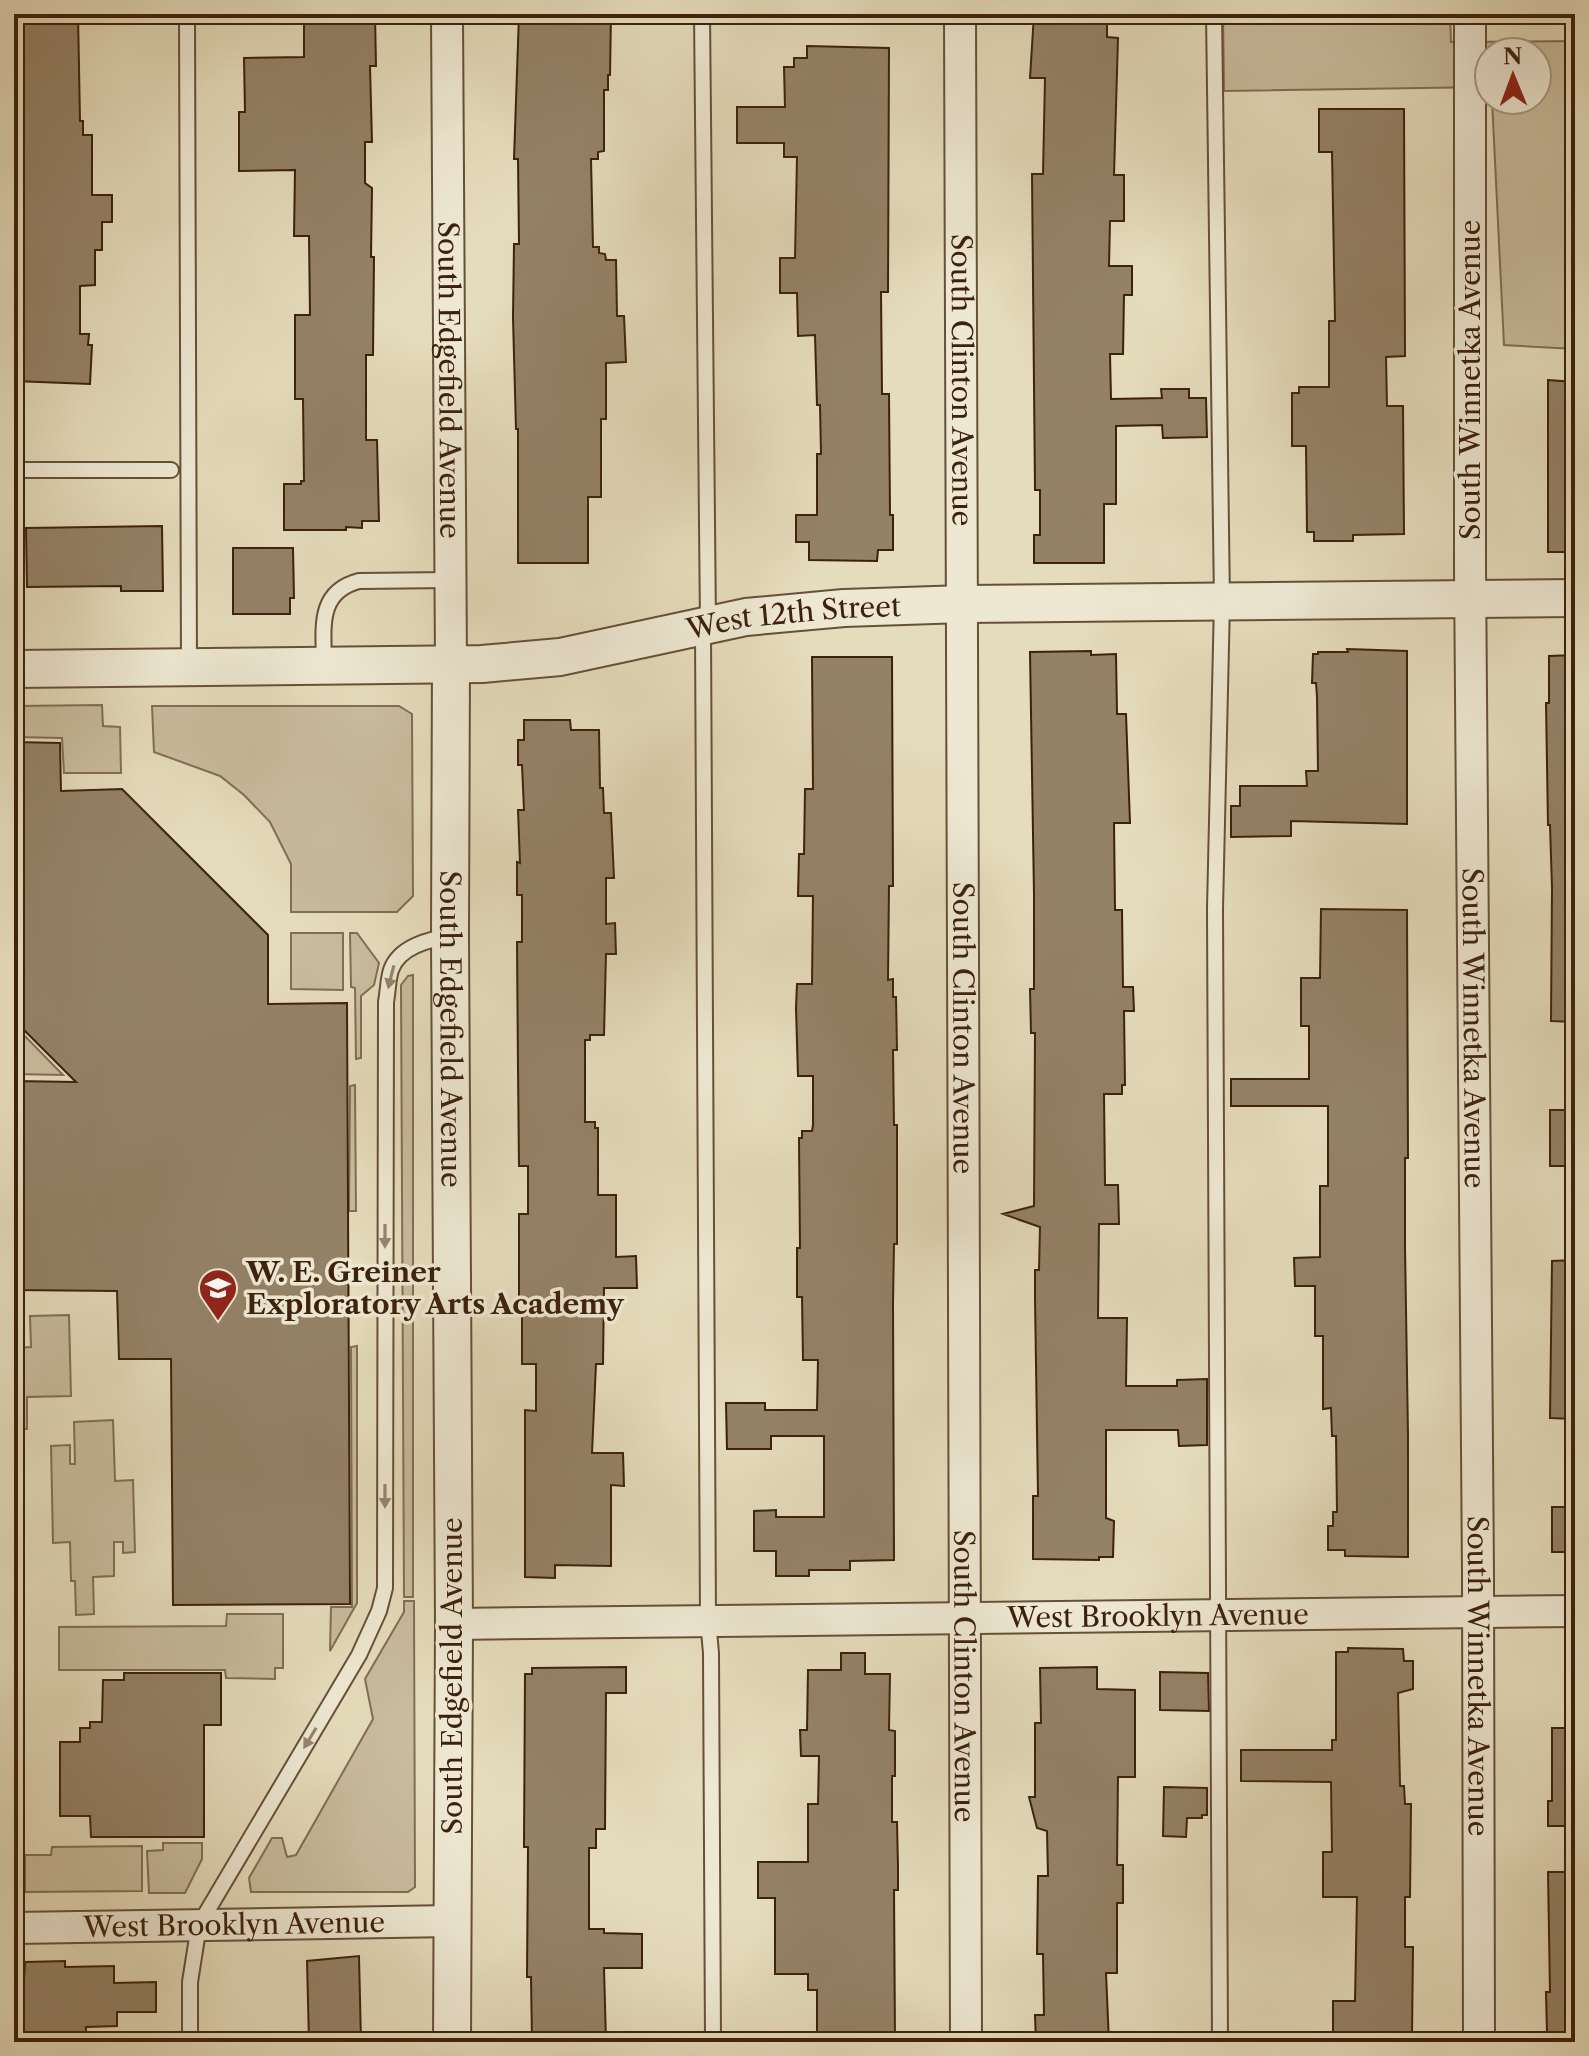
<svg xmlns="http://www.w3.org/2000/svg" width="1589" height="2056" viewBox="0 0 1589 2056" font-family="'Libre Caslon Text',serif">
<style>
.green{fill:#c8bc9d;stroke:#826e55;stroke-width:2}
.building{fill:#948267;stroke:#3d210d;stroke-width:2}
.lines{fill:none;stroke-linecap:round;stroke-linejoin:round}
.service-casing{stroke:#675038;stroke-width:18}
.minor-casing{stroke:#675038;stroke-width:34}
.tertiary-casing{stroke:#675038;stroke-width:40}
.service{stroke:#eee8d3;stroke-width:14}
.minor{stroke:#eee8d3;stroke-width:30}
.tertiary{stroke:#eee8d3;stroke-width:36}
.oneway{fill:#968470}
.labels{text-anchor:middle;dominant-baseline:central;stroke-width:7;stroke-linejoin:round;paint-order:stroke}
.street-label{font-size:28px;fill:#3d210d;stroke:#eee8d3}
.poi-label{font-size:28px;font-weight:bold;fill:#3d210d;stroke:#eee8d3;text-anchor:start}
</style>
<rect width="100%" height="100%" fill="#e5dcbb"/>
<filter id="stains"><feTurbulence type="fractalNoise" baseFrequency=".0025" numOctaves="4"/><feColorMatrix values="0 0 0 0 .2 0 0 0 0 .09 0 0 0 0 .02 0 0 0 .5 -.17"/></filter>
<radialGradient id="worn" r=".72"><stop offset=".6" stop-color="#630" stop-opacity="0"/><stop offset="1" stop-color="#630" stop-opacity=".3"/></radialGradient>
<path class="green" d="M 1223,14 L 1450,14 L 1451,42 L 1575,41 L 1575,349 L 1504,345 L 1492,100 L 1537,100 L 1537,52 L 1489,52 L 1489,87 L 1224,91 Z
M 102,705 L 103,726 L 120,727 L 121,773 L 64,773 L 62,738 L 14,737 L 14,706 Z
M 152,706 L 399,706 L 412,714 L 413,896 L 397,912 L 291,912 L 291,864 L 270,822 L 244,795 L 220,776 L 154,752 Z
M 291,933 L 343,933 L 343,990 L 291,989 Z
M 350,933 L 357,933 L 379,963 L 374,985 L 361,996 L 361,1058 L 356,1059 L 355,988 L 351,987 Z
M 413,975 L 413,1597 L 404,1597 L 401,985 L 408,976 Z
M 14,1025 L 63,1075 L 14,1074 Z
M 355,1085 L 355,1086 L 356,1211 L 349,1211 L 350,1086 Z
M 69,1315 L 71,1396 L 27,1397 L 27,1429 L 14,1429 L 14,1348 L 31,1347 L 30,1316 Z
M 357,1346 L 357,1603 L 330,1651 L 331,1607 L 352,1607 L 351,1347 Z
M 113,1420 L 115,1481 L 133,1480 L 135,1552 L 123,1553 L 123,1542 L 114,1542 L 114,1576 L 93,1577 L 94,1614 L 76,1615 L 75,1581 L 71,1581 L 70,1542 L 53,1543 L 51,1446 L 70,1445 L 70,1464 L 75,1464 L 74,1422 Z
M 404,1601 L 414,1601 L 415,1887 L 408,1892 L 251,1892 L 249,1878 L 272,1838 L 282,1838 L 287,1857 L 296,1855 L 373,1719 L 365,1679 L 404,1612 Z
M 227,1614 L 283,1614 L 283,1668 L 275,1668 L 275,1679 L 226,1678 L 225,1670 L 59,1670 L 59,1627 L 226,1626 Z
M 163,1843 L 202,1843 L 202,1859 L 185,1893 L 149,1893 L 147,1851 L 163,1850 Z
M 142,1846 L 142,1891 L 25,1892 L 25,1855 L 51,1855 L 52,1847 Z"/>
<path class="building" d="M 14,14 L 78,14 L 80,121 L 83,121 L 83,135 L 92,135 L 92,195 L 112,195 L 112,222 L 102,222 L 102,250 L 95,250 L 95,285 L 80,286 L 80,334 L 89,334 L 88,345 L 92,345 L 90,384 L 14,381 L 17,249 L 14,249 Z
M 318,14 L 375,15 L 376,66 L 370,66 L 372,142 L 365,142 L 365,183 L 372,188 L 371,257 L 374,257 L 373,355 L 366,355 L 366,440 L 377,440 L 379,521 L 362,521 L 362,528 L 346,527 L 346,530 L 284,530 L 284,484 L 301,484 L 301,481 L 304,481 L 303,399 L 295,399 L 295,315 L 310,315 L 309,236 L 294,236 L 295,170 L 239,171 L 239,112 L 245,112 L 244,58 L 304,57 L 304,24 L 319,24 Z
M 519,14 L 611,14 L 610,75 L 608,75 L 608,90 L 604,90 L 604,151 L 598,152 L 598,159 L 591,159 L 593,247 L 599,247 L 599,253 L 605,254 L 606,260 L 616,260 L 617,316 L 624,316 L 626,362 L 606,363 L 606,419 L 601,419 L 601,497 L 588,497 L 588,563 L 518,563 L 518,429 L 516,429 L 513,318 L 514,244 L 519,244 L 518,159 L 514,159 Z
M 1034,14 L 1107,14 L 1107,37 L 1118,38 L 1114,175 L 1124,175 L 1124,221 L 1110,221 L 1109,266 L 1132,266 L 1132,295 L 1124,295 L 1123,354 L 1110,354 L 1111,399 L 1162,398 L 1161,389 L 1189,389 L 1189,398 L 1206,398 L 1207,437 L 1163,438 L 1162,425 L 1116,426 L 1116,504 L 1104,504 L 1104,563 L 1034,563 L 1034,535 L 1040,535 L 1040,490 L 1035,490 L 1032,174 L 1043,174 L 1045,78 L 1030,78 Z
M 807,46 L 889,48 L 888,292 L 881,292 L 882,394 L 889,394 L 890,515 L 893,515 L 893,550 L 878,550 L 877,561 L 809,560 L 809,542 L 796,542 L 796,515 L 817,515 L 817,454 L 821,454 L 820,405 L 817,405 L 815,335 L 798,336 L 797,293 L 780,293 L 780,258 L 795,258 L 797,157 L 784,157 L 784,143 L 737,143 L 737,107 L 785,107 L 784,67 L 794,67 L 794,58 L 807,58 Z
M 1319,109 L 1404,109 L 1405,356 L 1386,357 L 1387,406 L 1403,406 L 1404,534 L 1353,535 L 1353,541 L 1314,541 L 1314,532 L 1307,532 L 1306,446 L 1292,446 L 1292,393 L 1299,393 L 1299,387 L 1329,387 L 1329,321 L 1335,321 L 1332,152 L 1319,152 Z
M 1548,380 L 1575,382 L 1575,552 L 1548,552 Z
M 162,526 L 163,591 L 121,591 L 121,586 L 27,587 L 26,528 Z
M 233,548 L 293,548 L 294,598 L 290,598 L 290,614 L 233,614 Z
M 1347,649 L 1407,651 L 1407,824 L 1291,821 L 1291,836 L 1231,837 L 1231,806 L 1240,806 L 1240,786 L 1307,786 L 1306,771 L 1318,771 L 1317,697 L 1316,683 L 1312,683 L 1313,654 L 1318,654 L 1318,652 L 1348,652 Z
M 1091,651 L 1091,655 L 1116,654 L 1117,714 L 1126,714 L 1130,823 L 1114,823 L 1115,910 L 1122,910 L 1123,987 L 1133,987 L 1134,1011 L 1124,1011 L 1125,1085 L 1122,1085 L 1122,1094 L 1104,1094 L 1105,1185 L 1118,1185 L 1119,1224 L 1099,1224 L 1098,1318 L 1127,1318 L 1126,1386 L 1177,1386 L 1177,1380 L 1207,1379 L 1207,1445 L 1179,1446 L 1178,1430 L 1106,1430 L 1106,1518 L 1114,1521 L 1113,1557 L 1099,1557 L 1099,1560 L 1033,1559 L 1033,1496 L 1038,1496 L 1035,1298 L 1035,1270 L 1039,1270 L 1040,1227 L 1003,1214 L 1034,1206 L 1035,1033 L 1031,1033 L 1030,989 L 1034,989 L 1034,894 L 1030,652 Z
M 1575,655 L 1575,1022 L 1551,1021 L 1552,888 L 1550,825 L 1548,825 L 1546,703 L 1549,703 L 1549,656 Z
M 812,657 L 892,657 L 893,886 L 889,886 L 888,980 L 893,979 L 893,997 L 896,997 L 897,1050 L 893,1050 L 894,1125 L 897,1125 L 897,1244 L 894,1244 L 893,1303 L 894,1560 L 850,1561 L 850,1570 L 809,1570 L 809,1576 L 776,1576 L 776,1551 L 754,1551 L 754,1511 L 776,1510 L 776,1517 L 824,1517 L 824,1436 L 771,1436 L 771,1449 L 727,1449 L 726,1403 L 765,1403 L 765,1410 L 817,1410 L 818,1360 L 803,1360 L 802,1297 L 797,1297 L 797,1248 L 800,1248 L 799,1138 L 802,1138 L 802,1131 L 812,1131 L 813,1125 L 813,1076 L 798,1076 L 796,1008 L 797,984 L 812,984 L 813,896 L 798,896 L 799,854 L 804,854 L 805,789 L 813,789 Z
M 524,720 L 570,720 L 571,730 L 599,730 L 600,788 L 603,788 L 604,813 L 611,813 L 614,878 L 606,878 L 606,924 L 615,923 L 616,954 L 606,954 L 604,1035 L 590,1035 L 590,1040 L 585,1040 L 585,1122 L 595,1122 L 595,1128 L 598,1128 L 598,1195 L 616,1195 L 616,1257 L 636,1256 L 637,1288 L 604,1288 L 603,1364 L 596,1364 L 592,1453 L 623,1453 L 624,1486 L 611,1485 L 611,1566 L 555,1565 L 555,1578 L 525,1577 L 525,1410 L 536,1411 L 536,1364 L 522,1364 L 522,1302 L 519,1302 L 519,1214 L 528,1214 L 528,1166 L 519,1166 L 518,1069 L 517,942 L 522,942 L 522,895 L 517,895 L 517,862 L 520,863 L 518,810 L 524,810 L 522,765 L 518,765 L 518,740 L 524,740 Z
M 14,742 L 60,743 L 61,791 L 122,789 L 268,935 L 268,1004 L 347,1003 L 350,1604 L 173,1605 L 171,1359 L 119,1359 L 117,1291 L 14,1290 L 14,1081 L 76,1082 L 14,1020 Z
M 1321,909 L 1407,910 L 1408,1158 L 1405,1158 L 1405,1246 L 1408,1435 L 1408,1557 L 1345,1556 L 1345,1550 L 1328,1550 L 1328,1526 L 1333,1526 L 1333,1512 L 1337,1512 L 1336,1436 L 1332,1436 L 1331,1408 L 1323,1409 L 1323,1336 L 1315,1336 L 1315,1286 L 1295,1286 L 1294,1258 L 1320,1257 L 1320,1186 L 1328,1186 L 1328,1106 L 1231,1106 L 1231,1079 L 1309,1079 L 1309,1026 L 1301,1026 L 1301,978 L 1320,978 Z
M 1550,1110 L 1575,1110 L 1575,1166 L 1550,1166 Z
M 1575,1260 L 1575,1419 L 1550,1418 L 1552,1261 Z
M 1552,1507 L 1575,1507 L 1575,1552 L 1552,1552 Z
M 1348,1648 L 1403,1649 L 1404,1661 L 1413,1661 L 1413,1689 L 1398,1693 L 1400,1786 L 1404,1786 L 1405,1804 L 1411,1804 L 1410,1897 L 1405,1897 L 1405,1947 L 1413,1947 L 1412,2037 L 1381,2036 L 1381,2042 L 1346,2042 L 1346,2037 L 1333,2036 L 1333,2001 L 1355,2001 L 1357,1897 L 1323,1897 L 1323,1852 L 1332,1852 L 1331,1782 L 1241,1781 L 1241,1750 L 1332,1750 L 1332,1740 L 1336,1740 L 1336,1652 L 1348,1652 Z
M 841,1653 L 865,1653 L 865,1674 L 890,1674 L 889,1730 L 895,1731 L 895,1776 L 892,1776 L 892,1822 L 897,1822 L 898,1867 L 898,1890 L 894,1890 L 895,2042 L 817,2042 L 817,1990 L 808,1990 L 808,1974 L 775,1974 L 775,1898 L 758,1898 L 758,1862 L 808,1862 L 808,1804 L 818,1804 L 819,1756 L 801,1756 L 800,1730 L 807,1730 L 808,1670 L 841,1670 Z
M 626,1667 L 626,1693 L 606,1693 L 605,1829 L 596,1829 L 596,1848 L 589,1848 L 589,1929 L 604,1929 L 604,1933 L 642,1934 L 642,1968 L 604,1968 L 606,2042 L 532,2042 L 531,1977 L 527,1977 L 528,1847 L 524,1847 L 525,1674 L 532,1674 L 532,1668 Z
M 1097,1667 L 1097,1689 L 1135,1690 L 1135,1777 L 1118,1777 L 1117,1865 L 1123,1865 L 1123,1903 L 1117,1903 L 1117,1973 L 1106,1973 L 1109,2042 L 1036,2042 L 1035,2015 L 1044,2015 L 1043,1954 L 1037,1954 L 1038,1876 L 1048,1876 L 1047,1831 L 1037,1828 L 1029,1797 L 1035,1797 L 1035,1723 L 1041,1723 L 1040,1668 Z
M 1160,1672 L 1208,1673 L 1209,1711 L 1160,1710 Z
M 124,1673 L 221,1673 L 221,1725 L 204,1725 L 204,1837 L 91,1837 L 90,1816 L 60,1816 L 60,1742 L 80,1742 L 80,1728 L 90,1728 L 90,1722 L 102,1722 L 103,1680 L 124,1680 Z
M 1552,1728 L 1575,1728 L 1575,1826 L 1548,1826 L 1548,1801 L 1552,1801 Z
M 1164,1787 L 1207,1788 L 1207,1815 L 1202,1815 L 1202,1818 L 1187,1818 L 1186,1837 L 1163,1836 Z
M 1548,1872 L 1575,1872 L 1575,2033 L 1547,2033 L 1546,1992 L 1550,1992 Z
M 359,1956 L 361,2042 L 309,2042 L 307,1961 Z
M 65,1961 L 65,1967 L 114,1966 L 114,1983 L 156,1982 L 156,2012 L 117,2012 L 117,2026 L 86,2027 L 86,2042 L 24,2042 L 24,2004 L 21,2004 L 21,1980 L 24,1980 L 25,1962 Z"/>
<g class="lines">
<g class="service-casing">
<path id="service" d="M 187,14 L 189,668
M 702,14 L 708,624
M 1214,14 L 1222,602 L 1215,909 L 1220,2042
M 14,470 L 171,470
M 703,629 L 708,1620 L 711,1653 L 713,2042
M 324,666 C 324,630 316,592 359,581 L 451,580
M 190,2042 L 190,1982 L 199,1925 L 359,1655 L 379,1611 L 385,1588 L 386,1002 C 388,991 388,979 391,970 C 399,947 429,939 449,937"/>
</g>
<g class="minor-casing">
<g id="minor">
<path id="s1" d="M 447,14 L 451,665"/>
<path id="s2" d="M 960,14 C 965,690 962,1366 966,2042"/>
<path id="s3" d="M 1470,14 L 1470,568 L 1478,1575 L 1479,2042"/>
<path id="s4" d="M 454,1624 L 1575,1611"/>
<path id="s5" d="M 14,1928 L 452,1921"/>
</g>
</g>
<g class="tertiary-casing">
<g id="tertiary">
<path id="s6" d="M 451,665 L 450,937 L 454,1624 L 452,2042"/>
<path id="s7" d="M 14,669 L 482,664 L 560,657 L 746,617 L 844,608 L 964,604 L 1575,598"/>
</g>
</g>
<use href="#service" class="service"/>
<use href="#minor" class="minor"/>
<use href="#tertiary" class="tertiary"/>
</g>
<defs><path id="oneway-solid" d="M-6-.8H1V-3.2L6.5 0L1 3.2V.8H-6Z" transform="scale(2)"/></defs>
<g class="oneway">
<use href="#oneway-solid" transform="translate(391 977) rotate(104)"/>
<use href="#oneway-solid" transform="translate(385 1236) rotate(90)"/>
<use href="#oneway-solid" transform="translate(385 1496) rotate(90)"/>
<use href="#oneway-solid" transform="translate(310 1738) rotate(121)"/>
</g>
<defs>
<g id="school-pin" transform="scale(2)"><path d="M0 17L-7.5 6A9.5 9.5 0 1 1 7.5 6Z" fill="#8f2418" stroke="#eee8d3"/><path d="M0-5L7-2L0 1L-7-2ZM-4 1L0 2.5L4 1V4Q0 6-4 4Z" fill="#fff"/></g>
</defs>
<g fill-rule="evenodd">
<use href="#school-pin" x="218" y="1288"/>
</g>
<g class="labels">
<g class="street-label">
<text stroke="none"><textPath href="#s1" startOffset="366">South Edgefield Avenue</textPath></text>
<text stroke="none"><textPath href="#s2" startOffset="366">South Clinton Avenue</textPath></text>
<text transform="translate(1470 380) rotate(-90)">South Winnetka Avenue</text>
<text stroke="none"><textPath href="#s7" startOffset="784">West 12th Street</textPath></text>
<text stroke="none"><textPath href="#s6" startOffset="364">South Edgefield Avenue</textPath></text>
<text stroke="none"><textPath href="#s2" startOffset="1014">South Clinton Avenue</textPath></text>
<text stroke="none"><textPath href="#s3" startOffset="1014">South Winnetka Avenue</textPath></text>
<text stroke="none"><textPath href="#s4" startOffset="704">West Brooklyn Avenue</textPath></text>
<text transform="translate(452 1676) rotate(-90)">South Edgefield Avenue</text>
<text stroke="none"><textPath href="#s2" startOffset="1662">South Clinton Avenue</textPath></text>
<text stroke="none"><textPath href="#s3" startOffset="1662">South Winnetka Avenue</textPath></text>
<text stroke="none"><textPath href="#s5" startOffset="220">West Brooklyn Avenue</textPath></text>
</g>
<g class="poi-label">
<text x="246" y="1272">W. E. Greiner<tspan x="246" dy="32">Exploratory Arts Academy</tspan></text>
</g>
</g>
<rect width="1589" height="2056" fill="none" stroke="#e5dcbb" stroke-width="48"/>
<rect x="16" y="16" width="1557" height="2024" fill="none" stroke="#3d210d" stroke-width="4"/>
<rect x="24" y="24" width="1541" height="2008" fill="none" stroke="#3d210d" stroke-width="2"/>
<g transform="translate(1513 76) rotate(359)"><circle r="38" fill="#eee8d3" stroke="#a79884" stroke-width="2"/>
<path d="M0-6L14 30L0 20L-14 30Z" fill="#8f2418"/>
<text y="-12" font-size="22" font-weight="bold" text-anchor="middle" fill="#3d210d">N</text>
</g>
<rect width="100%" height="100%" filter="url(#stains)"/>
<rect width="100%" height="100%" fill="url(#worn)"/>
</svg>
